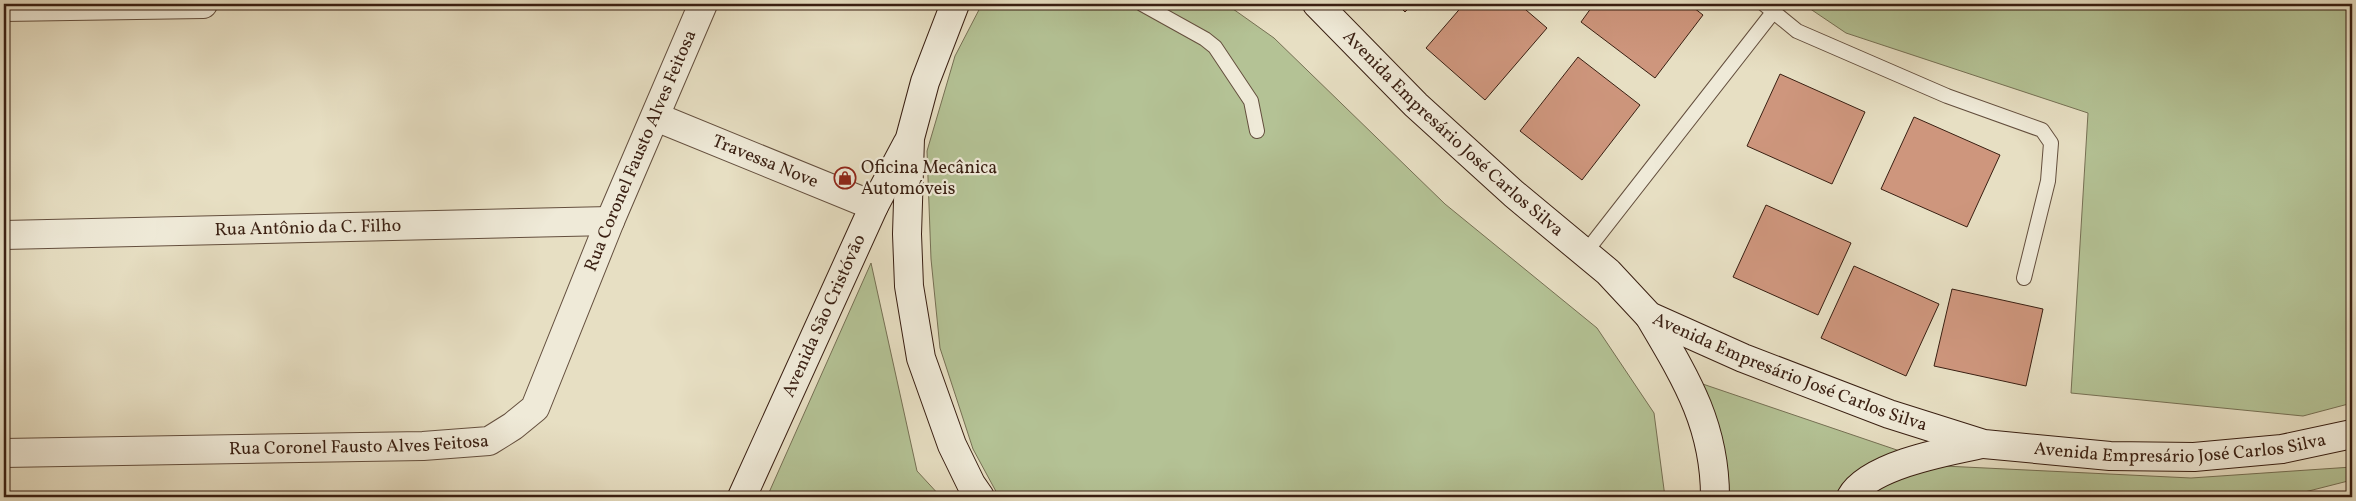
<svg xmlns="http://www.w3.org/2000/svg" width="2356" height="501" viewBox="0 0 2356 501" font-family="Vollkorn,serif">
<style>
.green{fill:#b4c295;stroke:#767054}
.building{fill:#ce967d;stroke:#391f12}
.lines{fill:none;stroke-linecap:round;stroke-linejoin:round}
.lane-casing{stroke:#644f3e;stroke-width:16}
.street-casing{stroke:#644f3e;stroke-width:30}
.secondary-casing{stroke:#391f12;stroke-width:30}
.lane{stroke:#efead8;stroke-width:14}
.street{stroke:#efead8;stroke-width:28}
.secondary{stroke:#efead8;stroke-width:28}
.labels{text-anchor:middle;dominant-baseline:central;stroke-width:4.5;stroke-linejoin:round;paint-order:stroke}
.street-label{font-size:18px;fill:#391f12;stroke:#efead8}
.poi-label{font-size:18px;fill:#391f12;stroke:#efead8;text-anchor:start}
</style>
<rect width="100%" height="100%" fill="#e7dfc3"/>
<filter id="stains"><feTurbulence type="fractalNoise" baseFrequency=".004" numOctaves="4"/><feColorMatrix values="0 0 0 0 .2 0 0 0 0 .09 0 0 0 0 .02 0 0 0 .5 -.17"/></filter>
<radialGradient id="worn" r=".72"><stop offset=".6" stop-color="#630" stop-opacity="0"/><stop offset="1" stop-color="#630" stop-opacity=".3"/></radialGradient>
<path class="green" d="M 982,4 L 1226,4 L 1274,38 L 1445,204 L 1597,328 L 1654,413 L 1665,497 L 999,497 L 973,449 L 940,348 L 931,259 L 927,151 L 955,56 Z
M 1803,4 L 2352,4 L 2352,403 L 2303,416 L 2071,393 L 2088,113 L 1846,33 Z
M 871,263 L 917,471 L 941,497 L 767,497 Z
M 1685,378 L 1944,466 L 2191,478 L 2352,467 L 2352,480 L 2285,497 L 1721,497 Z"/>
<path class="building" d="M 1397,4 L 1413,4 L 1405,12 Z
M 1464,4 L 1519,4 L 1547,28 L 1485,100 L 1426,48 Z
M 1594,4 L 1689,4 L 1703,15 L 1655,78 L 1581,22 Z
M 1578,57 L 1640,105 L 1582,180 L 1520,131 Z
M 1780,74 L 1865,112 L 1832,184 L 1747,146 Z
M 1914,117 L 2000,155 L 1967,227 L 1881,189 Z
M 1766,205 L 1851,243 L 1818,315 L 1733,277 Z
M 1854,266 L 1939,304 L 1906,376 L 1821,338 Z
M 1952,289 L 2043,309 L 2026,386 L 1934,366 Z"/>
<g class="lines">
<g class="lane-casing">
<path id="lane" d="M 1142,4 L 1205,39 L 1215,47 L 1251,101 L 1257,131
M 1764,4 L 1797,31 L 1947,96 L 2042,130 L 2051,143 L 2048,181 L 2024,278
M 1585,253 L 1774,11"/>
</g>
<g class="street-casing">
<g id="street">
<path d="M 4,7 L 203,4"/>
<path id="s1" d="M 656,117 L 874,206"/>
<path id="s2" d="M 4,235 L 610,221"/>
<path id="s3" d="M 4,453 L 423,446 L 489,441 L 513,426 L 535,408 L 610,221 L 703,4"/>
</g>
</g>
<g class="secondary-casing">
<g id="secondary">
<path d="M 955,4 L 925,82 L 910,138 L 907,234 L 909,286 L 921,358 L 952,445 L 971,484 L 980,497"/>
<path id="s4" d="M 1317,4 L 1416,105 L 1514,194 L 1608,272 L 1649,316 L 1743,358 L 1889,414 L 1984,444 L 2110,456 L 2194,457 L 2282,449 L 2352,434"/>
<path d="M 1649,316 C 1685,377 1715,424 1715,497"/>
<path id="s5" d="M 742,497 L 874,206 L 907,144"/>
<path d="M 1851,497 C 1869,465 1948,451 1982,444"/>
</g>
</g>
<use href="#lane" class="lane"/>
<use href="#street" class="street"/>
<use href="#secondary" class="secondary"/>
</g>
<defs>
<g id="shop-ring" transform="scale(1.125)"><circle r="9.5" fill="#efead8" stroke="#8f2418" stroke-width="1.5"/><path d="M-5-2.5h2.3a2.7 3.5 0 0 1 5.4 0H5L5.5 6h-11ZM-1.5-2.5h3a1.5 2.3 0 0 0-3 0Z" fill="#8f2418"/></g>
</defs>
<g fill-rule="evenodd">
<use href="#shop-ring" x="845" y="178"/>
</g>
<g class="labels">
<g class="street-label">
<text stroke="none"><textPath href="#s4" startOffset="188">Avenida Empresário José Carlos Silva</textPath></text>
<text stroke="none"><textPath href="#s3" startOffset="820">Rua Coronel Fausto Alves Feitosa</textPath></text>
<text stroke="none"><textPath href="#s1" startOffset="118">Travessa Nove</textPath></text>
<text stroke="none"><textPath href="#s2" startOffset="304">Rua Antônio da C. Filho</textPath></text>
<text stroke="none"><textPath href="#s5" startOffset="199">Avenida São Cristóvão</textPath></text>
<text stroke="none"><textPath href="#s4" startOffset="608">Avenida Empresário José Carlos Silva</textPath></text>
<text stroke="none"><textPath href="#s3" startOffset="355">Rua Coronel Fausto Alves Feitosa</textPath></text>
<text stroke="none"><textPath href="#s4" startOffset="1012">Avenida Empresário José Carlos Silva</textPath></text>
</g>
<g class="poi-label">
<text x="861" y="168">Oficina Mecânica<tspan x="861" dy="21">Automóveis</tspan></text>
</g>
</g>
<rect width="2356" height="501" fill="none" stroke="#e7dfc3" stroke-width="20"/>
<rect x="5" y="5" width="2346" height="491" fill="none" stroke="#391f12" stroke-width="2.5"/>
<rect x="10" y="10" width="2336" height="481" fill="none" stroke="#391f12"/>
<rect width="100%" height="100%" filter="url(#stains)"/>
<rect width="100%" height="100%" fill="url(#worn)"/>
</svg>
